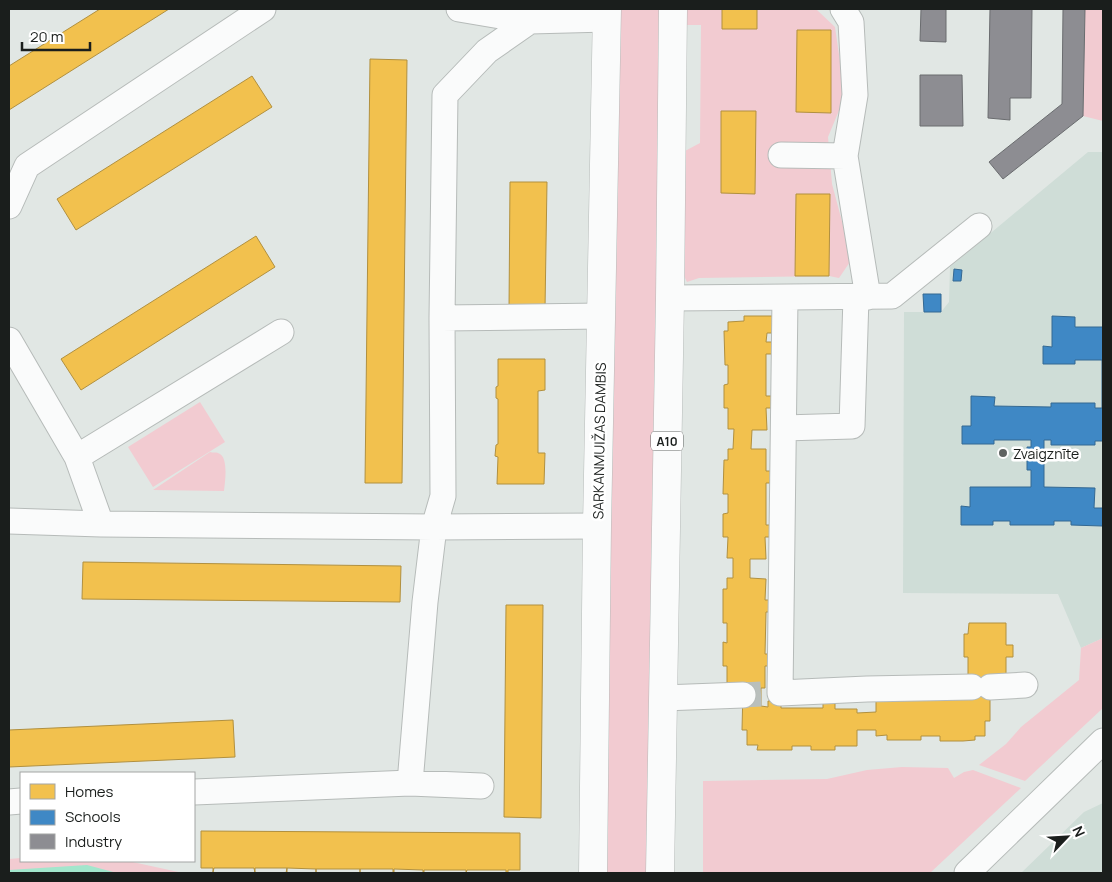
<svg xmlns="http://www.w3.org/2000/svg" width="1112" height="882" viewBox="0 0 1112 882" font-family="Manrope,sans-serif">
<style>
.built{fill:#cfddd7}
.green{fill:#f2cbd1}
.water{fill:#a2e6cc}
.homes{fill:#f2c14e;stroke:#b1903f}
.schools{fill:#3f88c5;stroke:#346892}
.industry{fill:#8d8d92;stroke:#6a6c6f}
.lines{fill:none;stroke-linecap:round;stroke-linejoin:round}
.minor-tunnel{stroke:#b9bfbc;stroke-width:25;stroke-dasharray:25 12;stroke-linecap:butt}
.minor-casing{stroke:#b6bbb9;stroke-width:27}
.major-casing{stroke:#b6bbb9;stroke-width:29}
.minor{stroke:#fafbfb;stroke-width:25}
.major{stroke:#fafbfb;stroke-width:28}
.poi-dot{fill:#606462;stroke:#fff;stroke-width:2}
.labels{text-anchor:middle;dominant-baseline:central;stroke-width:5;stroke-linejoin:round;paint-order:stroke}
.shield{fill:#fff;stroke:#5f6260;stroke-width:1}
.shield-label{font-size:12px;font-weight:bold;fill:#1a1e1c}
.street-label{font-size:14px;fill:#1a1e1c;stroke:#fff}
.poi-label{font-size:14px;fill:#1a1e1c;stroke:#fff;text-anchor:start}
</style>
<rect width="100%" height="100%" fill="#e1e7e4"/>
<path class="built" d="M 1088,152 L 1103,152 L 1103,638 L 1081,648 L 1058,594 L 903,593 L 904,312 L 941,312 L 949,302 L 950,267 Z
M 1103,803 L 1103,873 L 1021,873 L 1084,812 Z"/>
<path class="green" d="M 615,9 L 661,9 L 653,873 L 607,873 Z
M 685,9 L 814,9 L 817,10 L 835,27 L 845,96 L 828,137 L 832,184 L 852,259 L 839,278 L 829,276 L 699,278 L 687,282 L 684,276 L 685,151 L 700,143 L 701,25 L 685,25 Z
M 1085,9 L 1103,9 L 1103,121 L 1083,116 Z
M 200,402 L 225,442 L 153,487 L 128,447 Z
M 210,452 C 213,453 216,452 218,453 C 229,456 225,482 224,491 L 153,490 Z
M 1103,638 L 1103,708 L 1025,781 L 979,765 L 1006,744 L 1021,727 L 1079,680 L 1081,648 Z
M 902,767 L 948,768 L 954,778 L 964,772 L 973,770 L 1021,788 L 930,873 L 703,873 L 703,781 L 827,779 L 867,770 Z
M 21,858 L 21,861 L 128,861 L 183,873 L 9,873 L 9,859 Z"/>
<path class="water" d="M 87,865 L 117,873 L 9,873 L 9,870 Z"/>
<path class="homes" d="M 100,9 L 169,9 L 9,110 L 9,66 Z
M 722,9 L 757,9 L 757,29 L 722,29 Z
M 797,30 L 831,30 L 831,113 L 796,112 Z
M 370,59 L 407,60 L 402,483 L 365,483 Z
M 252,76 L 272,107 L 76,230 L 57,199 Z
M 721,111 L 756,111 L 755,194 L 721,193 Z
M 510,182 L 547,182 L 545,309 L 509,309 Z
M 796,194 L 830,194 L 829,276 L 795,276 Z
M 256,236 L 275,267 L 81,390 L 61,359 Z
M 744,316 L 777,316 L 778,333 L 767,333 L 766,342 L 773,342 L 773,354 L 766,354 L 766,396 L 773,396 L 773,408 L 766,408 L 767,430 L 752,430 L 751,449 L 766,449 L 766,471 L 772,471 L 773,483 L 766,483 L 766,525 L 772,525 L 772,537 L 765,537 L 766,559 L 750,559 L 750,578 L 766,579 L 765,600 L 772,600 L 772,612 L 766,612 L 765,654 L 772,654 L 772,666 L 765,666 L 765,688 L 761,688 L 761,706 L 768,707 L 768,701 L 781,701 L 781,708 L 823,708 L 823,701 L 835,702 L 835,709 L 857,709 L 857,713 L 876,712 L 876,697 L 968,679 L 968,657 L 964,657 L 964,634 L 968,634 L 969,623 L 1006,623 L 1006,645 L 1013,645 L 1013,657 L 1006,657 L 1006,679 L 990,687 L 990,721 L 985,721 L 985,736 L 975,736 L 975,740 L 963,741 L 940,741 L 940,736 L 921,736 L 921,740 L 887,740 L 887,735 L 876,736 L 876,730 L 857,730 L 857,746 L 835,746 L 835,750 L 811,750 L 811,746 L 792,746 L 792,750 L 757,750 L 758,745 L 747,745 L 747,730 L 742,730 L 743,687 L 727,687 L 727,666 L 723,666 L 723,642 L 727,643 L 727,623 L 723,623 L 723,589 L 727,589 L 727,578 L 733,578 L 733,558 L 727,558 L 728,537 L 723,537 L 723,514 L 728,513 L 728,494 L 723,494 L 724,460 L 728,460 L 728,449 L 733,449 L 734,429 L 728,429 L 728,408 L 724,408 L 724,385 L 728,384 L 728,365 L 725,365 L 724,331 L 728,331 L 728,322 L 744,321 Z
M 498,359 L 545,359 L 545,390 L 538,391 L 538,453 L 545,453 L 544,484 L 497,484 L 498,457 L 495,456 L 496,445 L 498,444 L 498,399 L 496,398 L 496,387 L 498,386 Z
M 83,562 L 401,566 L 400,602 L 82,599 Z
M 506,605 L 543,605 L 541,818 L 504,817 Z
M 233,720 L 235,757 L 9,767 L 9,730 Z
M 201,831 L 520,833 L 520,870 L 508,870 L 508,873 L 506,873 L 506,870 L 467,870 L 466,873 L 466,870 L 424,870 L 424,873 L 423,873 L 423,870 L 394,869 L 394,873 L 393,873 L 393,869 L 360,869 L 360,873 L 360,869 L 316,869 L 316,873 L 316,869 L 287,868 L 287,873 L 286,873 L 287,868 L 255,868 L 255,873 L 254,868 L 214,868 L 213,872 L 213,868 L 201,868 Z"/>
<path class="schools" d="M 954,269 L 962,270 L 961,281 L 953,281 Z
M 923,294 L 941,294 L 941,312 L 924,312 Z
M 1052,316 L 1075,317 L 1075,327 L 1103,327 L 1103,441 L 1095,441 L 1095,445 L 1051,445 L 1051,440 L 1044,440 L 1044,487 L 1095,488 L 1094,508 L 1103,508 L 1103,527 L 1102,526 L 1071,525 L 1071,521 L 1054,521 L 1054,525 L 1010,525 L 1010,521 L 993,521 L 993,525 L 961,525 L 961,506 L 970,507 L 970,487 L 1031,487 L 1031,470 L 1027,470 L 1027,447 L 1031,447 L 1031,440 L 994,440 L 994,444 L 962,444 L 962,426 L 971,426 L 971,396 L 995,397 L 994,406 L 1051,407 L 1051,403 L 1095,403 L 1095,408 L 1102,408 L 1102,360 L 1075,360 L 1075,364 L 1043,364 L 1043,346 L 1052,347 Z"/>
<path class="industry" d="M 921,9 L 946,9 L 946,42 L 920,41 Z
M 990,9 L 1032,9 L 1031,98 L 1010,98 L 1010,120 L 988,118 Z
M 1063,9 L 1085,9 L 1083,116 L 1003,179 L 989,162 L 1062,104 Z
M 920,75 L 962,75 L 963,126 L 920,126 Z"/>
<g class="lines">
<path class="minor-tunnel" d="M 743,695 L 761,694"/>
<g class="minor-casing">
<path id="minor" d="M 459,9 L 530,21
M 843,9 L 851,22 L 855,95 L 845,156 L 868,297
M 781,155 L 845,156
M 9,206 L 27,166 L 263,9
M 670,298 L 892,296 L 979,226
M 785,298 L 780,693 L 867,689 L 972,687
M 442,318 L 601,316
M 9,340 L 77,457 L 101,524
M 784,428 L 852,426 L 856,297
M 77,457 L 281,332
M 9,521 L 101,524 L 434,527 L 597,526
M 990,687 L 1025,685
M 663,698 L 743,695
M 410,783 L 425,602 L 434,527 L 443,496 L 442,318 L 445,95 L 487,51 L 530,21 L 607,19
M 194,792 L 410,783 L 481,786
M 9,802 L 21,801
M 967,873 L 1103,741"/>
</g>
<g class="major-casing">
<path id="major" d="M 593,873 L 597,526 L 607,9
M 660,873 L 670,298 L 673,9"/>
</g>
<use href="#minor" class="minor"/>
<use href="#major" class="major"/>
</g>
<circle class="poi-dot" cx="1003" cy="453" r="5"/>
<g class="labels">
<rect class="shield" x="651" y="431.5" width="32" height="19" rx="4"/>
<g class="shield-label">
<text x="667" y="441">A10</text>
</g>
<g class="street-label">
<text transform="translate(599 441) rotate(-89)">SARKANMUIŽAS DAMBIS</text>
</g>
<g class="poi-label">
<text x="1013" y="453">Zvaigznīte</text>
</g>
</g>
<rect width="1112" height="882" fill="none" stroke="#1a1e1c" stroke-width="20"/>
<rect x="20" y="772" width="175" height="90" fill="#ffffff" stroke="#a3a5a4"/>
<rect x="30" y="784" width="25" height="15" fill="#f2c14e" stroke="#a3a5a4"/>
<text x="65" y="797" font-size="15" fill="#1a1e1c">Homes</text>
<rect x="30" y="810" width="25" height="15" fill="#3f88c5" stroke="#a3a5a4"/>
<text x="65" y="822" font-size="15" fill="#1a1e1c">Schools</text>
<rect x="30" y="834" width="25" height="15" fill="#8d8d92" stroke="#a3a5a4"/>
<text x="65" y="847" font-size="15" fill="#1a1e1c">Industry</text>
<g transform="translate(1067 837) rotate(65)" stroke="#ffffff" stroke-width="4" paint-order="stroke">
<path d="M0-4L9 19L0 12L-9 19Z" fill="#1a1e1c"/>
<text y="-8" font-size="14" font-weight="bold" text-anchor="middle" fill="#1a1e1c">N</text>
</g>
<path d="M22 42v8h68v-8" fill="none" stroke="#1a1e1c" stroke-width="2.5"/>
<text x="30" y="42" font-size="15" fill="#1a1e1c" stroke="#ffffff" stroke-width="4" paint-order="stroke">20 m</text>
</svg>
